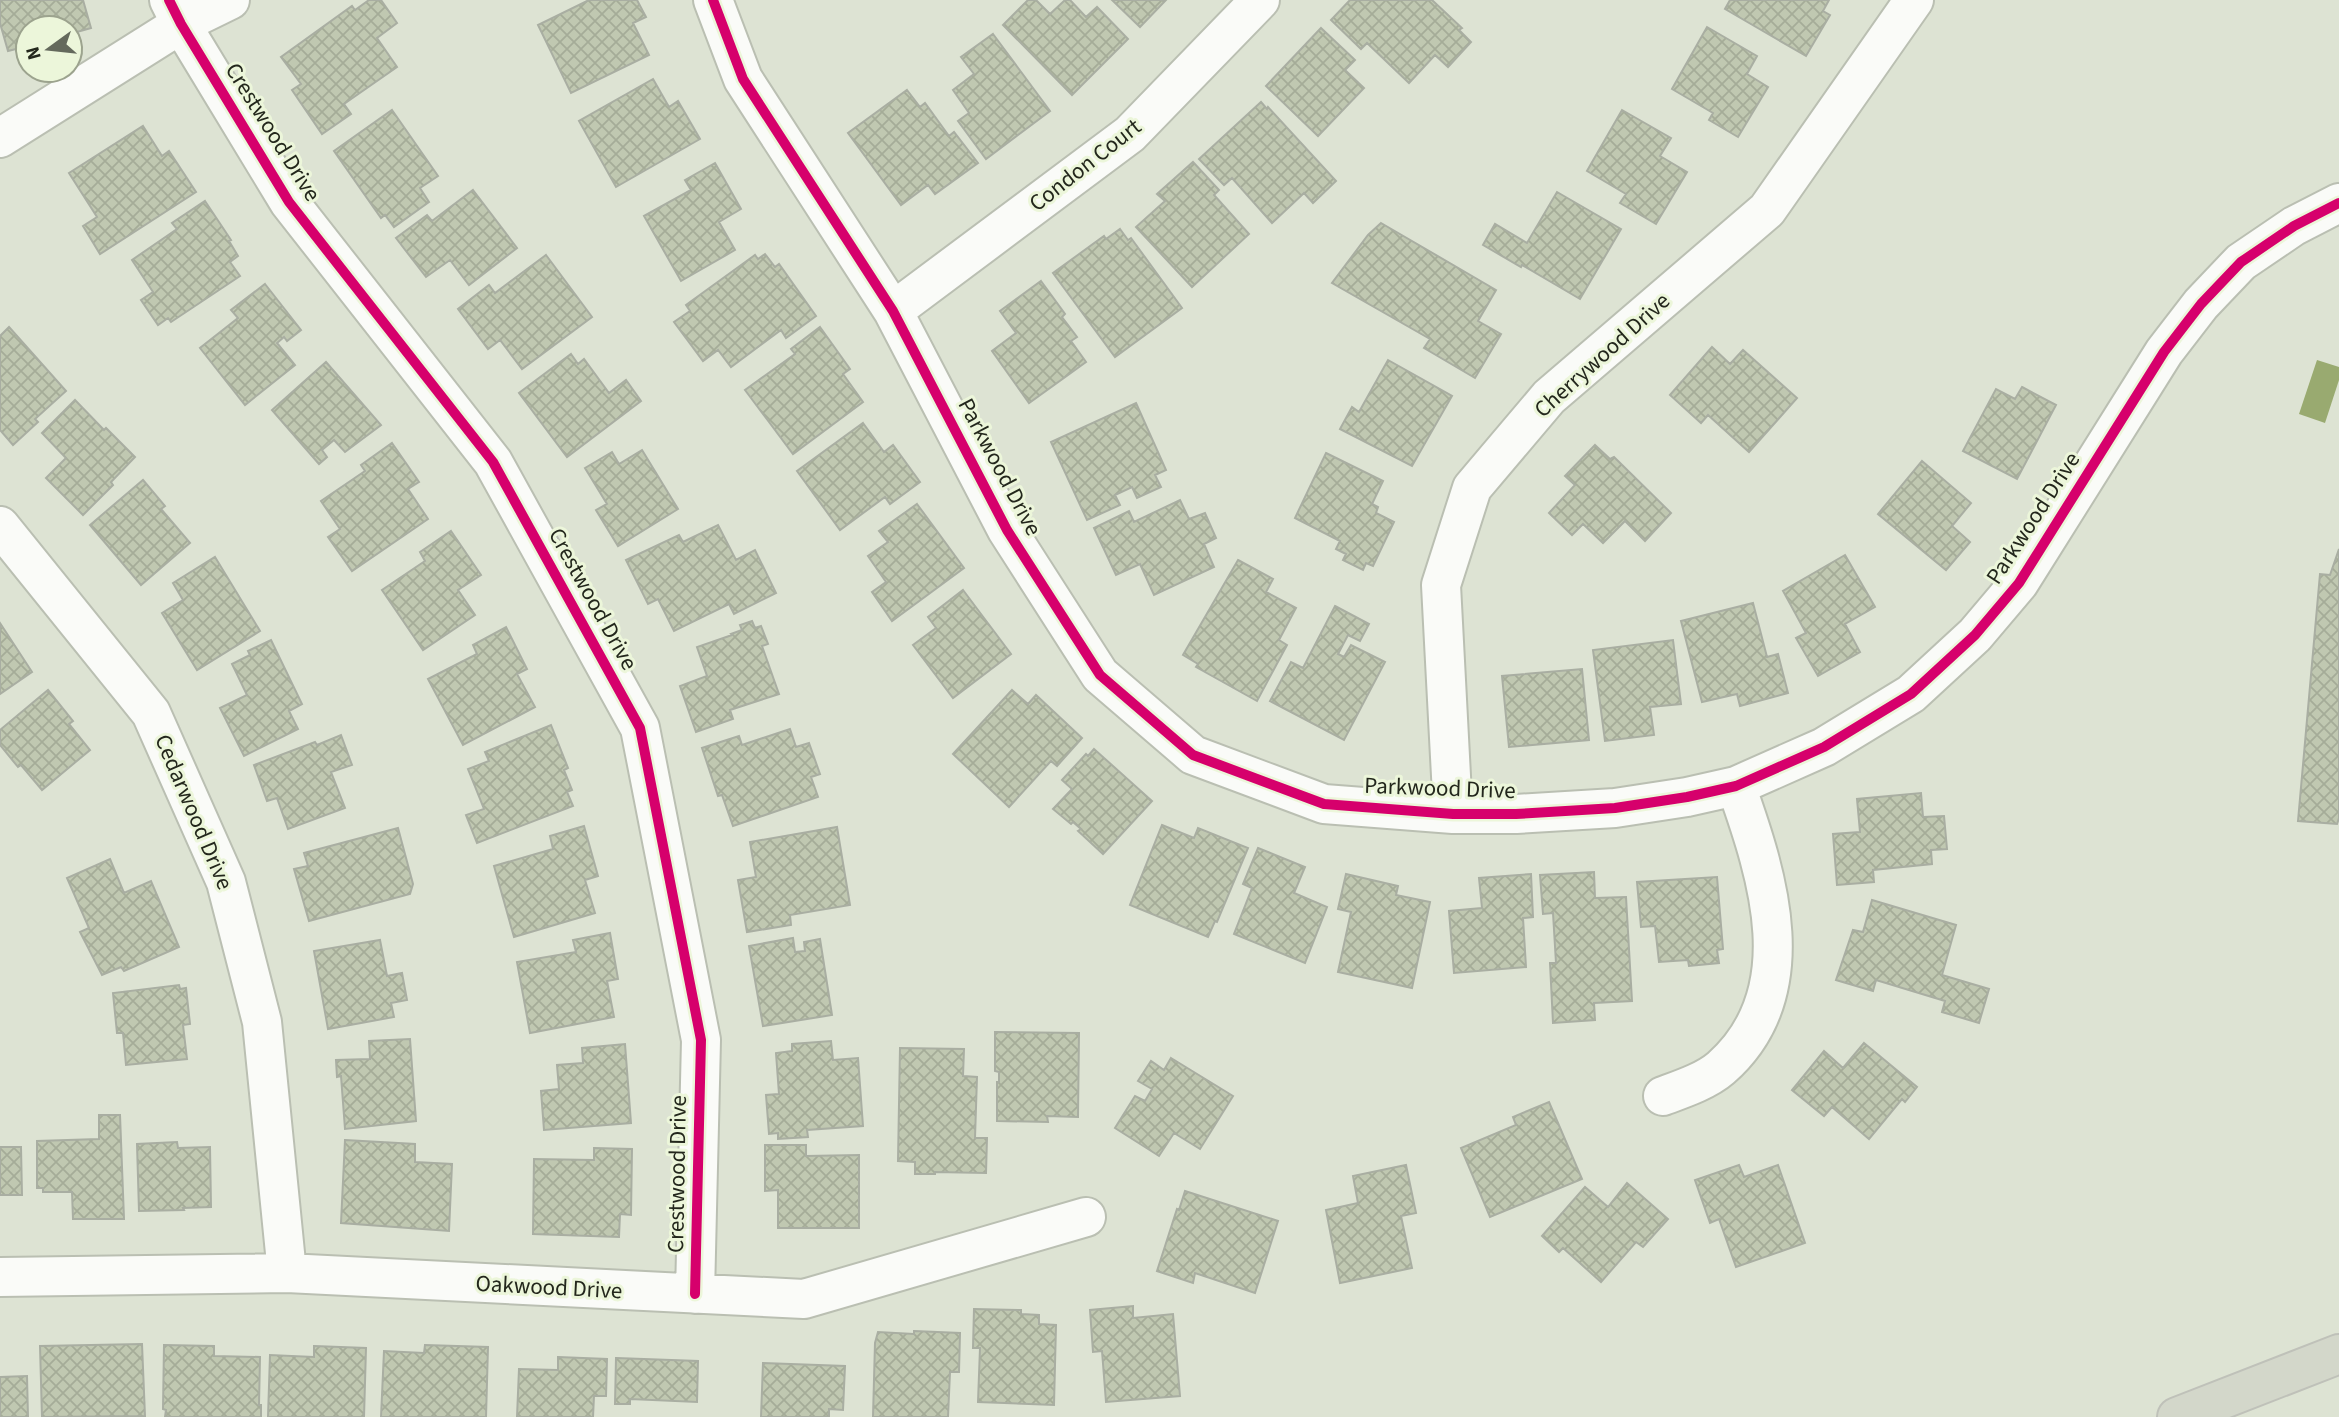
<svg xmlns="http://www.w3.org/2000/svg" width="2339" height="1417" viewBox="0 0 2339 1417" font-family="'Source Sans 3',sans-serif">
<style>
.water{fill:#99aa70}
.building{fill:url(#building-cross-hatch);stroke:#a9aea2;stroke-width:2}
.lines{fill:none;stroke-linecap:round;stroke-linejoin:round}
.minor-casing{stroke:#babfb2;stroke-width:42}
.highway-casing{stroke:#bfc1b9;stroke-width:42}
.minor{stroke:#fafbf8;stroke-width:38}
.highway{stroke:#d3d7ca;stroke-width:38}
.cycleway-casing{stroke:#ecf6da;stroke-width:15}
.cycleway{stroke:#d6006c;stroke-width:10}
.labels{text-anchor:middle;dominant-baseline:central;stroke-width:6;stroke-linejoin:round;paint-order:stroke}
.street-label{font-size:23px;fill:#23271c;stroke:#ecf6da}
</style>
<defs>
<pattern id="building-cross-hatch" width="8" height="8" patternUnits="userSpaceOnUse" patternTransform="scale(1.75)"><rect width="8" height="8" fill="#c0c8b1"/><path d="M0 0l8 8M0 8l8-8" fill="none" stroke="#a5ac98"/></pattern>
</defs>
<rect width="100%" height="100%" fill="#dde3d3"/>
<path class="water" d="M 2317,360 L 2339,367 L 2339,380 L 2325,423 L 2299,414 Z"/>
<path class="building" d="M 0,0 L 83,0 L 91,28 L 70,34 L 70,28 L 28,28 L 28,46 L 8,51 L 0,23 Z
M 369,0 L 381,0 L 397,23 L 377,38 L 397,67 L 344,104 L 351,114 L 322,134 L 292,90 L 301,84 L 281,57 L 352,6 L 355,10 Z
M 589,0 L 637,0 L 646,17 L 633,23 L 649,55 L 571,93 L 538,25 Z
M 1028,0 L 1036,0 L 1050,14 L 1065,0 L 1070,0 L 1086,17 L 1097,7 L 1128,39 L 1072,95 L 1003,25 Z
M 1112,0 L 1166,0 L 1140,27 Z
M 1350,0 L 1432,0 L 1462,28 L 1459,30 L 1471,42 L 1448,67 L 1435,55 L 1409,83 L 1367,43 L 1361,49 L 1331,20 Z
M 1730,0 L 1829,0 L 1823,11 L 1830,15 L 1806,56 L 1725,9 Z
M 1707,27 L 1757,56 L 1747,74 L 1768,87 L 1738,137 L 1709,120 L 1713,113 L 1672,89 Z
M 1321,28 L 1355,60 L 1345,70 L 1364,88 L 1318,136 L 1266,86 Z
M 993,34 L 1050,111 L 986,159 L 958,121 L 969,113 L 953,90 L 974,74 L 961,57 Z
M 653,79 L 669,107 L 678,101 L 700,139 L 616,187 L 579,121 Z
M 907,90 L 920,107 L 925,103 L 949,136 L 954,132 L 978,163 L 935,194 L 928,185 L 901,205 L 848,133 Z
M 1261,102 L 1267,109 L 1268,107 L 1336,181 L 1313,203 L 1304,193 L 1272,223 L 1232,178 L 1224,185 L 1199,159 Z
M 392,110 L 438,176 L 420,188 L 429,202 L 394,227 L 385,215 L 381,218 L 334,151 Z
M 1622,110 L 1671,138 L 1660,156 L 1687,172 L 1656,224 L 1620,203 L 1626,194 L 1587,171 Z
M 143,126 L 162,156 L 169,151 L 196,192 L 100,254 L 83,226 L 97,217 L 69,173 Z
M 1193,162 L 1219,190 L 1214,195 L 1249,234 L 1192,287 L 1136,227 L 1165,201 L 1157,194 Z
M 715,163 L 741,209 L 719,222 L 735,250 L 681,281 L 644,216 L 691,190 L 685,180 Z
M 473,190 L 517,248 L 469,285 L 450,260 L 426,277 L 396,238 L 427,215 L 432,221 Z
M 1557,192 L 1621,229 L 1580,299 L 1522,265 L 1521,267 L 1483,245 L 1495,224 L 1527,243 Z
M 205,201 L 231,240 L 229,241 L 238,256 L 230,262 L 240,276 L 171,322 L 168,318 L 158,325 L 141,300 L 153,292 L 132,260 L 177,229 L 172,223 Z
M 1381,223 L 1496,290 L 1478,321 L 1501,334 L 1475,378 L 1424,348 L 1430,339 L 1332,283 L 1368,235 Z
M 1120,229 L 1128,240 L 1131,238 L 1182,308 L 1115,357 L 1053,273 L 1104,236 L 1106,239 Z
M 765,254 L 775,267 L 779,264 L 816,316 L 786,338 L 781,330 L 731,367 L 718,350 L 703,361 L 674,322 L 690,311 L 686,305 L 755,255 L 758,259 Z
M 546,255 L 592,317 L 522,369 L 500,340 L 488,349 L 458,309 L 489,285 L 495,293 Z
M 1041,281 L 1065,314 L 1062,317 L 1077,337 L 1071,341 L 1086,362 L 1029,403 L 992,351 L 1016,333 L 1000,311 Z
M 265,284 L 301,330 L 287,341 L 284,337 L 277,343 L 295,365 L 245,405 L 200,348 L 238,318 L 231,310 Z
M 9,327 L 66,391 L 35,419 L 38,422 L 13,445 L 0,430 L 0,336 Z
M 820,327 L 850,369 L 843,374 L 863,402 L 793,454 L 745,390 L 795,354 L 791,349 Z
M 1712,347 L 1730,364 L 1743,350 L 1797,398 L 1749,452 L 1708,415 L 1701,423 L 1670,395 Z
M 571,354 L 578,364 L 584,359 L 609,393 L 626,380 L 641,401 L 567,457 L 519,393 Z
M 1388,360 L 1452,396 L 1412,466 L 1340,429 L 1352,407 L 1359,412 Z
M 326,362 L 381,425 L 345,452 L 334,440 L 322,450 L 327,457 L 319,464 L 272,410 Z
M 2022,387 L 2056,405 L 2017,479 L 1963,451 L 1996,389 L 2015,399 Z
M 75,400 L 104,430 L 106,428 L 135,457 L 111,482 L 113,485 L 83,515 L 46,478 L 66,458 L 42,433 Z
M 1136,403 L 1166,470 L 1155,475 L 1161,487 L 1137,498 L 1132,487 L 1115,495 L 1120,505 L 1087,520 L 1051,442 Z
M 863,423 L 884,452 L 893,445 L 920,482 L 890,504 L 885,497 L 840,530 L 797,471 Z
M 392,443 L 419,482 L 408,489 L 428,519 L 352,571 L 328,537 L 340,529 L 321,501 L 365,471 L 361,465 Z
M 1595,445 L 1610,459 L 1614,457 L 1671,513 L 1645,541 L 1625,521 L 1603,543 L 1583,524 L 1572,535 L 1549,513 L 1575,485 L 1565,476 Z
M 642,450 L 678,509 L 618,546 L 596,510 L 607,504 L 585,468 L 612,452 L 619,464 Z
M 1326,453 L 1383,481 L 1372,504 L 1378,507 L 1376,513 L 1394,522 L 1373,566 L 1366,563 L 1363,570 L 1343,560 L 1346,554 L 1336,549 L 1340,541 L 1295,518 Z
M 1922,461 L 1971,503 L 1952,526 L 1970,542 L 1946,570 L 1878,514 Z
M 143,480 L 165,506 L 161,509 L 190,543 L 141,585 L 90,525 Z
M 1180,500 L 1189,519 L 1205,513 L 1216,538 L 1204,544 L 1214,567 L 1154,595 L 1140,564 L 1116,575 L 1094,528 L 1129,511 L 1134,522 Z
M 917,504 L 964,568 L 892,621 L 872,592 L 886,582 L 868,556 L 888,542 L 879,531 Z
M 718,525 L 736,560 L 755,550 L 776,593 L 734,614 L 729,604 L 674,631 L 658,599 L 648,604 L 626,560 L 679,535 L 683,542 Z
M 451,531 L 481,575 L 458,590 L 475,615 L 423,650 L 382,590 L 425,561 L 420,552 Z
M 2339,549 L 2339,818 L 2337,824 L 2298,821 L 2320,574 L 2330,575 Z
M 1845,555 L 1875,607 L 1845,624 L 1860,652 L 1818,676 L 1796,638 L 1806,633 L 1783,591 Z
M 215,557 L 260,631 L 197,670 L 162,613 L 183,600 L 173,583 Z
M 1238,560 L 1273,579 L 1266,592 L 1296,608 L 1279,640 L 1287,645 L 1257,701 L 1196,667 L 1198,664 L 1183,655 Z
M 963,590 L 1011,654 L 953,698 L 913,645 L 936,628 L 928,617 Z
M 1753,603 L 1767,657 L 1778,654 L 1788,693 L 1740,706 L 1737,694 L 1702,702 L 1681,621 Z
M 1335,606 L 1369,624 L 1360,641 L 1348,635 L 1338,654 L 1344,657 L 1351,645 L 1385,662 L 1344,740 L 1270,701 L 1291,662 L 1303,668 Z
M 752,621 L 755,628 L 761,626 L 768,644 L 762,646 L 779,694 L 730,710 L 733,719 L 696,732 L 680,686 L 707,676 L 697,647 L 732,635 L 731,634 L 742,630 L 740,625 Z
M 0,623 L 32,672 L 0,694 Z
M 506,627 L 527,669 L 517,674 L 535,707 L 463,745 L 428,679 L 477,654 L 473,645 Z
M 271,640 L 302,704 L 289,711 L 298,729 L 244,756 L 220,708 L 247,695 L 232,664 L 250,655 L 248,651 Z
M 1673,640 L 1681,704 L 1650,707 L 1654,735 L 1605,741 L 1593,650 Z
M 1582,669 L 1589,740 L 1509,747 L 1502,676 Z
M 48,690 L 73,721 L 69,724 L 90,750 L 42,790 L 21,765 L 18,767 L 0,745 L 0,730 Z
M 1012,690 L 1028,704 L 1036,695 L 1082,738 L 1057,766 L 1051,761 L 1009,807 L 953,754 Z
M 551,725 L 568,768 L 564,770 L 572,790 L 567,792 L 573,806 L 477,843 L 466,815 L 484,809 L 468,769 L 489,761 L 485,752 Z
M 790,729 L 796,747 L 809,743 L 820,774 L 811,777 L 818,797 L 733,826 L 722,795 L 718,796 L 702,748 L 739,736 L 742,745 Z
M 341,735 L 352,765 L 331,772 L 345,808 L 288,829 L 277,798 L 267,801 L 254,765 L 315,742 L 317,745 Z
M 1094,749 L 1152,801 L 1103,854 L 1078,831 L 1081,829 L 1073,822 L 1071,824 L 1053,809 L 1072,789 L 1062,780 L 1086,754 L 1088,756 Z
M 1921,793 L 1923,817 L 1944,816 L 1947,849 L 1931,850 L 1932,864 L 1873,870 L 1874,882 L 1837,885 L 1833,834 L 1860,832 L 1857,799 Z
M 1162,825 L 1194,838 L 1198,828 L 1248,848 L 1217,922 L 1215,921 L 1208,937 L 1130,905 Z
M 584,826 L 598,876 L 585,880 L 595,913 L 514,937 L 494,866 L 553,849 L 550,836 Z
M 837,827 L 850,905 L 790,915 L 791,925 L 747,932 L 738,880 L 756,877 L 750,842 Z
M 398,828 L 413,884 L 410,894 L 309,921 L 294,869 L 308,866 L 304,853 Z
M 1258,848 L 1305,867 L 1294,893 L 1327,907 L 1305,963 L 1234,934 L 1252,888 L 1243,884 Z
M 110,859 L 124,893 L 151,881 L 179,947 L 124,971 L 121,967 L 102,975 L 80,932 L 89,928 L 67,878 Z
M 1594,872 L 1595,898 L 1626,897 L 1632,1001 L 1594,1003 L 1595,1020 L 1553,1023 L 1550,963 L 1556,963 L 1553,913 L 1543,914 L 1540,875 Z
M 1346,874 L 1398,886 L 1396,895 L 1430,902 L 1412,988 L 1338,972 L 1351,912 L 1338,909 Z
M 1531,874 L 1533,917 L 1523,918 L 1526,967 L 1454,973 L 1449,911 L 1482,908 L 1479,878 Z
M 1717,877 L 1723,949 L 1717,950 L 1719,963 L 1689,966 L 1688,960 L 1659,962 L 1655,926 L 1641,927 L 1637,882 Z
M 1872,900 L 1956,925 L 1942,975 L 1989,989 L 1979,1023 L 1942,1012 L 1945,1001 L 1876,980 L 1873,991 L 1836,980 L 1853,930 L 1863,932 Z
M 610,933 L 618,979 L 607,981 L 614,1017 L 530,1033 L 517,962 L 576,952 L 573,940 Z
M 793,938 L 795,952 L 805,951 L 804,942 L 820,939 L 832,1015 L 763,1026 L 749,946 Z
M 380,940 L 387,976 L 402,973 L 407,1000 L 391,1003 L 394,1017 L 328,1029 L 314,951 Z
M 179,985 L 180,989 L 186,988 L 190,1024 L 183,1025 L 187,1059 L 126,1065 L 123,1033 L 117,1033 L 113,993 Z
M 995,1032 L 1079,1033 L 1078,1117 L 1047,1116 L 1048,1122 L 997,1121 L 997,1082 L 999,1082 L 999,1072 L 995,1071 Z
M 410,1039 L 416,1121 L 345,1129 L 341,1076 L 337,1077 L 336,1060 L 370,1059 L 369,1041 Z
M 831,1041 L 833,1060 L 858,1058 L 863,1126 L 807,1130 L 808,1137 L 778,1139 L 778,1133 L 769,1134 L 766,1095 L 779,1094 L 776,1053 L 792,1051 L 792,1044 Z
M 1864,1043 L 1917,1087 L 1905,1102 L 1902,1099 L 1869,1139 L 1832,1107 L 1824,1116 L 1792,1090 L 1824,1051 L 1843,1068 Z
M 625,1044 L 631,1123 L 544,1130 L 541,1091 L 559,1089 L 557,1065 L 583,1063 L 582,1048 Z
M 900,1048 L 964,1049 L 963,1076 L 977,1077 L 975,1138 L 987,1138 L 986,1173 L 935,1172 L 935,1174 L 915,1174 L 915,1162 L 898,1161 Z
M 1171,1058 L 1233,1096 L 1200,1149 L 1174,1133 L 1159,1156 L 1115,1128 L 1135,1096 L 1145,1101 L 1152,1089 L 1138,1081 L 1151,1061 L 1164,1070 Z
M 1549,1102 L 1582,1179 L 1490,1217 L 1461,1148 L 1516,1125 L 1513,1117 Z
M 99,1115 L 120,1115 L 124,1219 L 73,1219 L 72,1192 L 43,1192 L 43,1188 L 37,1188 L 37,1141 L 99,1139 Z
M 345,1140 L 415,1144 L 415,1162 L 452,1164 L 449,1231 L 341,1223 Z
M 177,1142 L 178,1148 L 210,1147 L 211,1207 L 183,1208 L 184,1210 L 139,1211 L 137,1144 Z
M 765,1145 L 806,1145 L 806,1156 L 859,1155 L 859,1228 L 778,1228 L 778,1190 L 765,1191 Z
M 0,1147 L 21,1147 L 22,1195 L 0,1195 Z
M 594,1148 L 632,1149 L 631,1215 L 620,1214 L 619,1237 L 533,1234 L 534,1159 L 594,1160 Z
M 1406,1165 L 1416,1213 L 1401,1216 L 1412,1268 L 1340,1283 L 1326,1210 L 1358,1203 L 1353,1176 Z
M 1739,1165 L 1744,1177 L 1778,1165 L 1805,1243 L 1736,1267 L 1719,1219 L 1710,1223 L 1695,1180 Z
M 1627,1183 L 1668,1219 L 1643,1247 L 1636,1242 L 1601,1282 L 1563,1248 L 1559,1252 L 1542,1236 L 1585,1187 L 1608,1207 Z
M 1185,1191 L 1278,1221 L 1255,1293 L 1195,1273 L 1193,1283 L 1157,1271 L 1177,1209 L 1179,1210 Z
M 1133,1306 L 1133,1318 L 1173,1314 L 1180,1396 L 1106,1402 L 1102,1351 L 1093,1352 L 1090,1310 Z
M 974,1309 L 1021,1310 L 1021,1314 L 1039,1315 L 1039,1324 L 1056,1325 L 1054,1405 L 978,1402 L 980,1348 L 973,1348 Z
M 914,1331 L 960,1333 L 959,1372 L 950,1372 L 948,1417 L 873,1417 L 875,1343 L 878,1332 L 914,1334 Z
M 142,1344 L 145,1416 L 42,1417 L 40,1346 Z
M 164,1345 L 214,1346 L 214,1356 L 260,1357 L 259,1405 L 261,1405 L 261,1417 L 165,1417 L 166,1410 L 163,1409 Z
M 425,1345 L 488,1347 L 486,1417 L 381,1417 L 384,1351 L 424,1353 Z
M 314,1346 L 366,1348 L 364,1417 L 268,1417 L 270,1355 L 314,1357 Z
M 558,1357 L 607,1359 L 606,1396 L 594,1396 L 593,1417 L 517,1417 L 519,1369 L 558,1370 Z
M 616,1358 L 698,1361 L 697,1402 L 630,1399 L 630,1404 L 615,1404 Z
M 763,1363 L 845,1366 L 843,1410 L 829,1409 L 829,1417 L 761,1417 Z
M 27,1376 L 28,1417 L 0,1417 L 0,1377 Z"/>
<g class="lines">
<g class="minor-casing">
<path id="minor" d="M 169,0 L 181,24 L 289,202 L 493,462 L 640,728 L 701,1040 L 695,1294
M 713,0 L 743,79 L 893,311 L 1007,530 L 1100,675 L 1193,755 L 1324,804 L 1453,814 L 1516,814 L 1615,808 L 1687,797 L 1736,786 L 1824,747 L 1911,694 L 1975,635 L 2019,583 L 2164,352 L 2201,304 L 2241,262 L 2294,226 L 2339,203
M 0,138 L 181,24 L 230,0
M 893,311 L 1130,134 L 1260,0
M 0,526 L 151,713 L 226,882 L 262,1022 L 287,1273
M 1453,814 L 1441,585 L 1472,488 L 1549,397 L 1767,210 L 1914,0
M 1663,1096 C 1682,1089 1706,1081 1721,1068 C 1806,993 1768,876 1736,786
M 0,1277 L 287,1273 L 804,1299 L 1086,1217"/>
</g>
<g class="highway-casing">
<path id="highway" d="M 2177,1417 L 2339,1354"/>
</g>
<use href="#minor" class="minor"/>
<use href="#highway" class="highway"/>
<g class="cycleway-casing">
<path id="cycleway" d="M 169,0 L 181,24 L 289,202 L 493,462 L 640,728 L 701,1040 L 695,1294
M 713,0 L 743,79 L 893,311 L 1007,530 L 1100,675 L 1193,755 L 1324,804 L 1453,814 L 1516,814 L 1615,808 L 1687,797 L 1736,786 L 1824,747 L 1911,694 L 1975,635 L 2019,583 L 2164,352 L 2201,304 L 2241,262 L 2294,226 L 2339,203"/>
</g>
<use href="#cycleway" class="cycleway"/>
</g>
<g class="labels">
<g class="street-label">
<text transform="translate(273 132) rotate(58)">Crestwood Drive</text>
<text transform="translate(1085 165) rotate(-38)">Condon Court</text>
<text transform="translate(1602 355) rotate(-42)">Cherrywood Drive</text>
<text transform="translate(1000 467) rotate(62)">Parkwood Drive</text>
<text transform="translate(2033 518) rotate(-57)">Parkwood Drive</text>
<text transform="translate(593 599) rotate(61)">Crestwood Drive</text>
<text transform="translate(1440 788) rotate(2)">Parkwood Drive</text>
<text transform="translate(194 812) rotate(67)">Cedarwood Drive</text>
<text transform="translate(677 1174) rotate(-89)">Crestwood Drive</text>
<text transform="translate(549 1287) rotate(3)">Oakwood Drive</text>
</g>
</g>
<g transform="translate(49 49) rotate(255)"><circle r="33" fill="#ecf6da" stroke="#9ca38e" stroke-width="2"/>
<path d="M0-5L12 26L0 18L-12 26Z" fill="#64695c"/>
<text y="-10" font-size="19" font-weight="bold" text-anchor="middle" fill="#23271c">N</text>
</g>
</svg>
